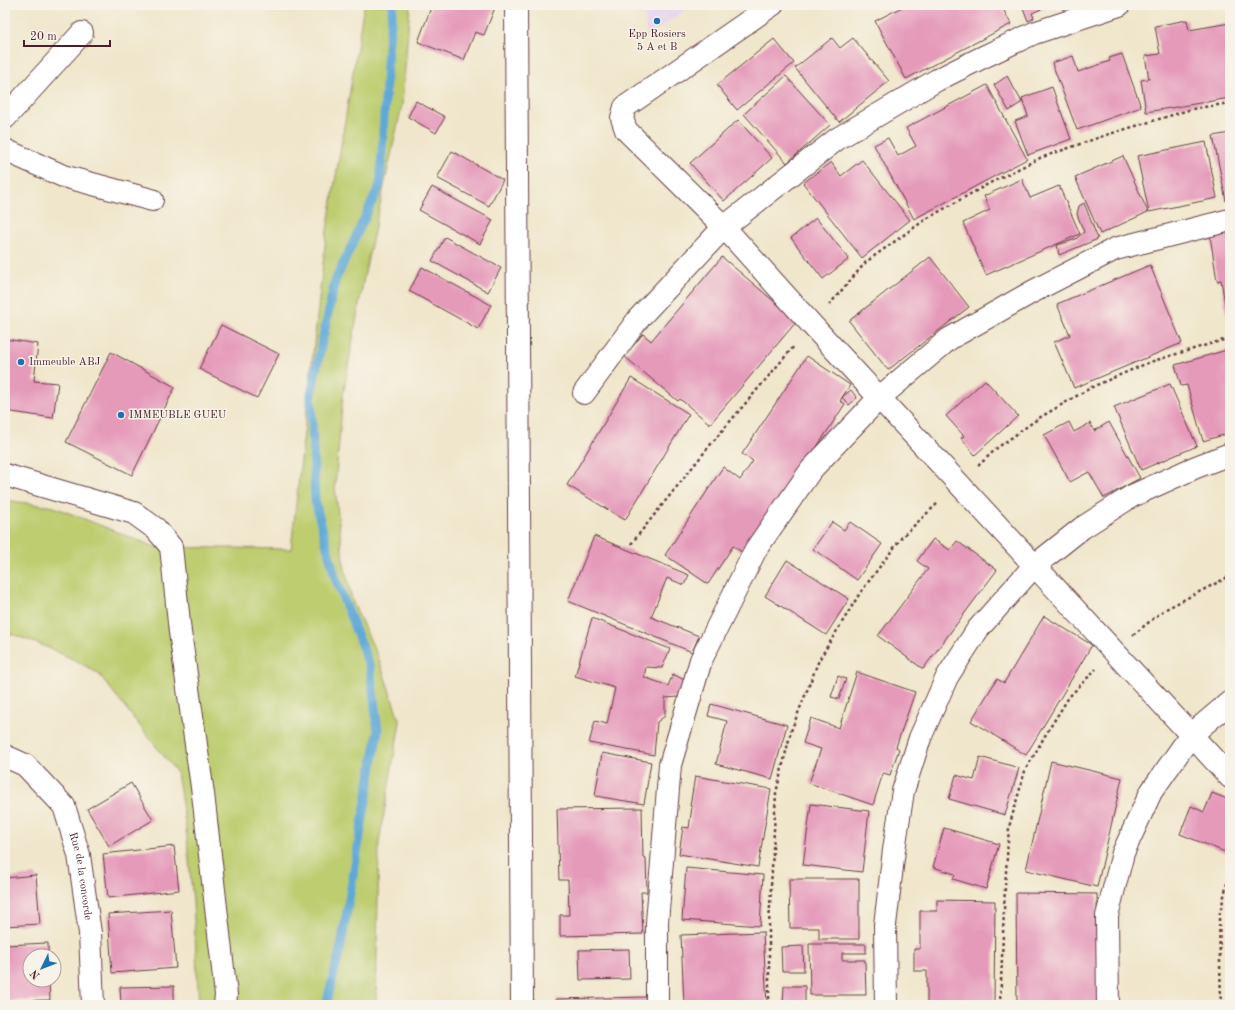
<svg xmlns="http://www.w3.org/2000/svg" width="1235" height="1010" viewBox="0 0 1235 1010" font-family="'Old Standard TT',serif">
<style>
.built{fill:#e6d2f0}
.green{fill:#bdcd70;stroke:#84764e}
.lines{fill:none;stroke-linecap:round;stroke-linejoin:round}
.stream{stroke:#5fa8d7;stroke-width:9}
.building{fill:#e59aba}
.minor-casing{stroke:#633d43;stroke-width:24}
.path{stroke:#633d43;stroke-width:2.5;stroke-dasharray:3 3;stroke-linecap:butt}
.minor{stroke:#fff;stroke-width:22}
.poi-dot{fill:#1f6fb2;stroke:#f7f3e8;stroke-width:1.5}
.labels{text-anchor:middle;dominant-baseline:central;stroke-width:3;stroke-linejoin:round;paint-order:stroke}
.poi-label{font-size:11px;fill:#4a1f2b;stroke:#f7f3e8;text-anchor:start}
.street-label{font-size:11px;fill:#4a1f2b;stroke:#f7f3e8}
</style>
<rect width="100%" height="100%" fill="#f7f3e8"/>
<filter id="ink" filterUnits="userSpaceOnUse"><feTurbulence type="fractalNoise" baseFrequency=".025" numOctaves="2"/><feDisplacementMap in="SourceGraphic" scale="8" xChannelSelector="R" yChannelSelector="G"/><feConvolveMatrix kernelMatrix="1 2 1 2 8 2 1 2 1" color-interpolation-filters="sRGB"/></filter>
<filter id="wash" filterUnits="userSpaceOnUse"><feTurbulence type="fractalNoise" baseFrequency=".012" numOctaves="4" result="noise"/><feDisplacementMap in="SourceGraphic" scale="16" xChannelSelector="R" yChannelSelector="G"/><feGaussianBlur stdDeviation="0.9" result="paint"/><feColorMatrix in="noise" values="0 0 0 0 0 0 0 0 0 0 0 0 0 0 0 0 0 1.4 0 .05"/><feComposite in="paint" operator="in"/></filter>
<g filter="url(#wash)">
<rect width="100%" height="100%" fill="#f0e6cb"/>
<path class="built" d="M 643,5 L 692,5 L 647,37 Z"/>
<path class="green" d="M 364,5 L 410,5 L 402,105 L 364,277 L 343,395 L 335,487 L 343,560 L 353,603 L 378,657 L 400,722 L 379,842 L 376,1005 L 199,1005 L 193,902 L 186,829 L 177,773 L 99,674 C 69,655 38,643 5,632 L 5,500 L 54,507 L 155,547 L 291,549 L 326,237 Z"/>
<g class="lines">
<path class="stream" d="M 326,1005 L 341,946 L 378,731 L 370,667 L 335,577 L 315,501 L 311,394 L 335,281 L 380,185 L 388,48 L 393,5"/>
</g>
<g id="blocks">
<path class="building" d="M 432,5 L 496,5 L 484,35 L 475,32 L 464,60 L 418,42 Z
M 906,5 L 1001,5 L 1011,24 L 906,79 L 875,21 Z
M 1022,5 L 1051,5 L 1032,13 L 1034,18 L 1028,21 Z
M 1061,5 L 1080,5 L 1080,7 L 1065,13 Z
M 1187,20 L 1189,30 L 1230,23 L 1230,98 L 1146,112 L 1141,80 L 1149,79 L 1145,56 L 1160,54 L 1155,26 Z
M 832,38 L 840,48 L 853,38 L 889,81 L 839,122 L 795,68 Z
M 774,39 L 794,63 L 737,110 L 717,85 Z
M 1122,54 L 1141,107 L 1077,130 L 1052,63 L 1073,56 L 1078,72 L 1110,61 L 1109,58 Z
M 786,76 L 830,125 L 787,163 L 744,114 Z
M 1007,76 L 1022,102 L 1009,111 L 994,85 Z
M 987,85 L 1027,159 L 914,219 L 874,145 L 888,138 L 898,156 L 916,146 L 906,128 Z
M 1052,87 L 1071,139 L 1028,155 L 1015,121 L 1028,116 L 1022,98 Z
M 416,101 L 445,117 L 436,133 L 408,117 Z
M 738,120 L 772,158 L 724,201 L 690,163 Z
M 1230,133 L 1230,200 L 1226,201 L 1213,136 Z
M 1206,142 L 1217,198 L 1149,212 L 1137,156 Z
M 452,151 L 503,180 L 489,206 L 437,178 Z
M 1123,156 L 1148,212 L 1100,234 L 1075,177 Z
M 862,160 L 910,220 L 862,258 L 803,183 L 831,162 L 841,176 Z
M 1022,179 L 1030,198 L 1059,186 L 1080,234 L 986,275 L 963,223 L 990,210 L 984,196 Z
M 432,187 L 493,220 L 480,244 L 419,210 Z
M 1084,203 L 1098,239 L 1059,255 L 1057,245 L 1076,239 L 1084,232 L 1077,214 L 1079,206 Z
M 816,218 L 849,259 L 823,279 L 791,238 Z
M 1226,226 L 1230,248 L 1229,328 L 1221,280 L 1217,281 L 1209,229 Z
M 445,237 L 501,268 L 488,292 L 432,261 Z
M 722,257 L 797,321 L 710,424 L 680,399 L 678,401 L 624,356 L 643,334 L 651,341 Z
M 930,257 L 969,307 L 888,370 L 849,321 Z
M 1150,265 L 1182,343 L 1074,388 L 1054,342 L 1070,335 L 1057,304 Z
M 422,267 L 491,305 L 478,329 L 409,291 Z
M 221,325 L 279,354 L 257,398 L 199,369 Z
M 5,339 L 38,344 L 34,381 L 58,383 L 53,418 L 5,411 Z
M 1230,349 L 1230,433 L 1203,441 L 1187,385 L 1181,386 L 1175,365 Z
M 111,352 L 175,387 L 132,475 L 66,442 Z
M 807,356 L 850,385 L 840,401 L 845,404 L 746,555 L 733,546 L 708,584 L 665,555 L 723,467 L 740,480 L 753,461 L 742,454 Z
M 631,378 L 689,414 L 625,520 L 567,485 Z
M 985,380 L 1018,416 L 975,455 L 961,438 L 964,436 L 946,416 Z
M 1170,384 L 1197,446 L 1141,470 L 1114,407 Z
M 851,390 L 857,398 L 849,405 L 842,397 Z
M 1069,422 L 1074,432 L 1090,423 L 1094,431 L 1109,422 L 1140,478 L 1104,498 L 1089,472 L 1070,482 L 1044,435 Z
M 832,522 L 844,530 L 850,522 L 882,544 L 857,580 L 813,549 Z
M 594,536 L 689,575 L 684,585 L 667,578 L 651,617 L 699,636 L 692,652 L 568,601 Z
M 933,539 L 950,550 L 957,541 L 997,570 L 923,669 L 878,636 L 928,569 L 917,561 Z
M 787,560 L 849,599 L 826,635 L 765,596 Z
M 1044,616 L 1092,645 L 1026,755 L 971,721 L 997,679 L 1004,683 Z
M 592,618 L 670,649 L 662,668 L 646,667 L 644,677 L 668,686 L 673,674 L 686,681 L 678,697 L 665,698 L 665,716 L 657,722 L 654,755 L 589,743 L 595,721 L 607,724 L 615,688 L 575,676 Z
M 857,672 L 915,692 L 896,747 L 899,749 L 890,775 L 883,773 L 873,805 L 809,783 L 821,749 L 803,743 L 811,718 L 839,728 Z
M 838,676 L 846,679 L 839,699 L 831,697 Z
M 711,704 L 787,725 L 772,779 L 716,764 L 727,721 L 708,716 Z
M 602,753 L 651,762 L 644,804 L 595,796 Z
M 980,757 L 1019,768 L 1005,815 L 949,799 L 956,775 L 974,780 Z
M 1051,761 L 1122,778 L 1097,887 L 1026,870 Z
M 695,776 L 771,789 L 758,867 L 679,854 L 683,827 L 689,828 L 692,807 L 690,806 Z
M 131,783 L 153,820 L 109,846 L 87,809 Z
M 1212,793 L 1230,800 L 1230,854 L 1180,834 L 1191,806 L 1204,812 Z
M 811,804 L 869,811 L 862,872 L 803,865 Z
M 642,808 L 643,857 L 646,858 L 647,892 L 641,892 L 643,934 L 560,936 L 560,915 L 569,915 L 568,880 L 559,880 L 557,809 Z
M 944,828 L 999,844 L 986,889 L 953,879 L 955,874 L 933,867 Z
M 174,846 L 179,890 L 108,898 L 103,854 Z
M 686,868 L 763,875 L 760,926 L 682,920 Z
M 36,875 L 40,924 L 5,926 L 5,878 Z
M 789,879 L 859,879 L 859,939 L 819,939 L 819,928 L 790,928 Z
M 1016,893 L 1097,894 L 1098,1005 L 1017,1005 Z
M 937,900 L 995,901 L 994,1005 L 927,1005 L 927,971 L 914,971 L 914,949 L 920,949 L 920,911 L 937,911 Z
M 171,910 L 176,968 L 112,973 L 108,914 Z
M 763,932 L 767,1005 L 684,1005 L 681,935 Z
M 48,943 L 48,956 L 30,956 L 30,980 L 49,980 L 50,1000 L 5,1001 L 5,945 Z
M 809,944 L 866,944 L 866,953 L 842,953 L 842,960 L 865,960 L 866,995 L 810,995 Z
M 803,946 L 804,971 L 782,971 L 781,947 Z
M 629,949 L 630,979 L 580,980 L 579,950 Z
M 174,986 L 174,1005 L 121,1005 L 120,987 Z
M 784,986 L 805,986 L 805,1005 L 783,1005 Z
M 646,997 L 646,1005 L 556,1005 L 556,999 Z"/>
</g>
</g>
<g filter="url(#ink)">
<use href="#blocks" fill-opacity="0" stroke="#633d43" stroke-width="1"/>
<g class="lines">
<g class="minor-casing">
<g id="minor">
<path d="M 516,5 L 522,1005"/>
<path d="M 772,5 L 625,107 L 622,118 L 626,130 L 724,227 L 812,325 L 1230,777"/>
<path d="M 5,118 L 82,33"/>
<path d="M 5,150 L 63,176 L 152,200"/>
<path d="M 584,393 L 639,318 L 724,227 L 837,139 L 937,80 L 979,59 L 1034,33 L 1119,5"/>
<path d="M 5,475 L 134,513 L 156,529 L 171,547 L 180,632 L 203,794 L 226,995 L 225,1005"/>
<path id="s1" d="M 5,756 L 25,765 L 64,806 L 79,855 L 90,933 L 93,1005"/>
<path d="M 657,1005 L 657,922 L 670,765 L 701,660 L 756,549 L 811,470 L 879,398 L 949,339 L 1032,292 L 1115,249 L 1230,220"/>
<path d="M 886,1005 L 885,925 L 894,850 L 903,791 L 920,738 L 947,677 L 978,629 L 1034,566 L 1082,528 L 1132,496 L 1196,467 L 1230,454"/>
<path d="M 1108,1005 L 1107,916 L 1123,853 L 1151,792 L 1191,735 L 1230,702"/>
</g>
</g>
<path class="path" d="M 829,305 L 866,262 L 926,219 L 990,183 L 1040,158 L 1103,136 L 1192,109 L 1230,103
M 978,466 L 997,448 L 1039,418 L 1092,387 L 1150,362 L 1230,338
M 631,544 L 711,444 L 795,345
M 1133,635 L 1164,610 L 1230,576
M 769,1005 L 769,925 L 776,793 L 791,731 L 819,660 L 860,593 L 902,537 L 939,502
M 1000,1005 L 1005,887 L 1009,827 L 1025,771 L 1046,734 L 1069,697 L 1096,669
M 1221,1005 L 1219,917 L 1230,871"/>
<use href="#minor" class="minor"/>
</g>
</g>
<g class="poi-dot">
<circle cx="657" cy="21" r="4"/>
<circle cx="21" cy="362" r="4"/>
<circle cx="121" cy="415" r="4"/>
</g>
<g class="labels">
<g class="poi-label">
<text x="657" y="34" text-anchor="middle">Epp Rosiers<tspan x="657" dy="13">5 A et B</tspan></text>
<text x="29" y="362">Immeuble ABJ</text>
<text x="129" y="415">IMMEUBLE GUEU</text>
</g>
<g class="street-label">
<text stroke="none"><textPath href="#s1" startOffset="151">Rue de la concorde</textPath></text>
</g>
</g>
<rect width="1235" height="1010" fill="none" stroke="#f7f3e8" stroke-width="20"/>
<g transform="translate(42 968) rotate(227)"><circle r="19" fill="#f7f3e8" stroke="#b29e9c"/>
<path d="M0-3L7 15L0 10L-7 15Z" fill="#1f6fb2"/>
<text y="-6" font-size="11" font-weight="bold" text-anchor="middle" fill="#4a1f2b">N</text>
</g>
<path d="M24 40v6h86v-6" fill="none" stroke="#4a1f2b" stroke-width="2"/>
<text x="30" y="40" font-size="12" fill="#4a1f2b" stroke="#f7f3e8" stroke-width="3" paint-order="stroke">20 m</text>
</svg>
